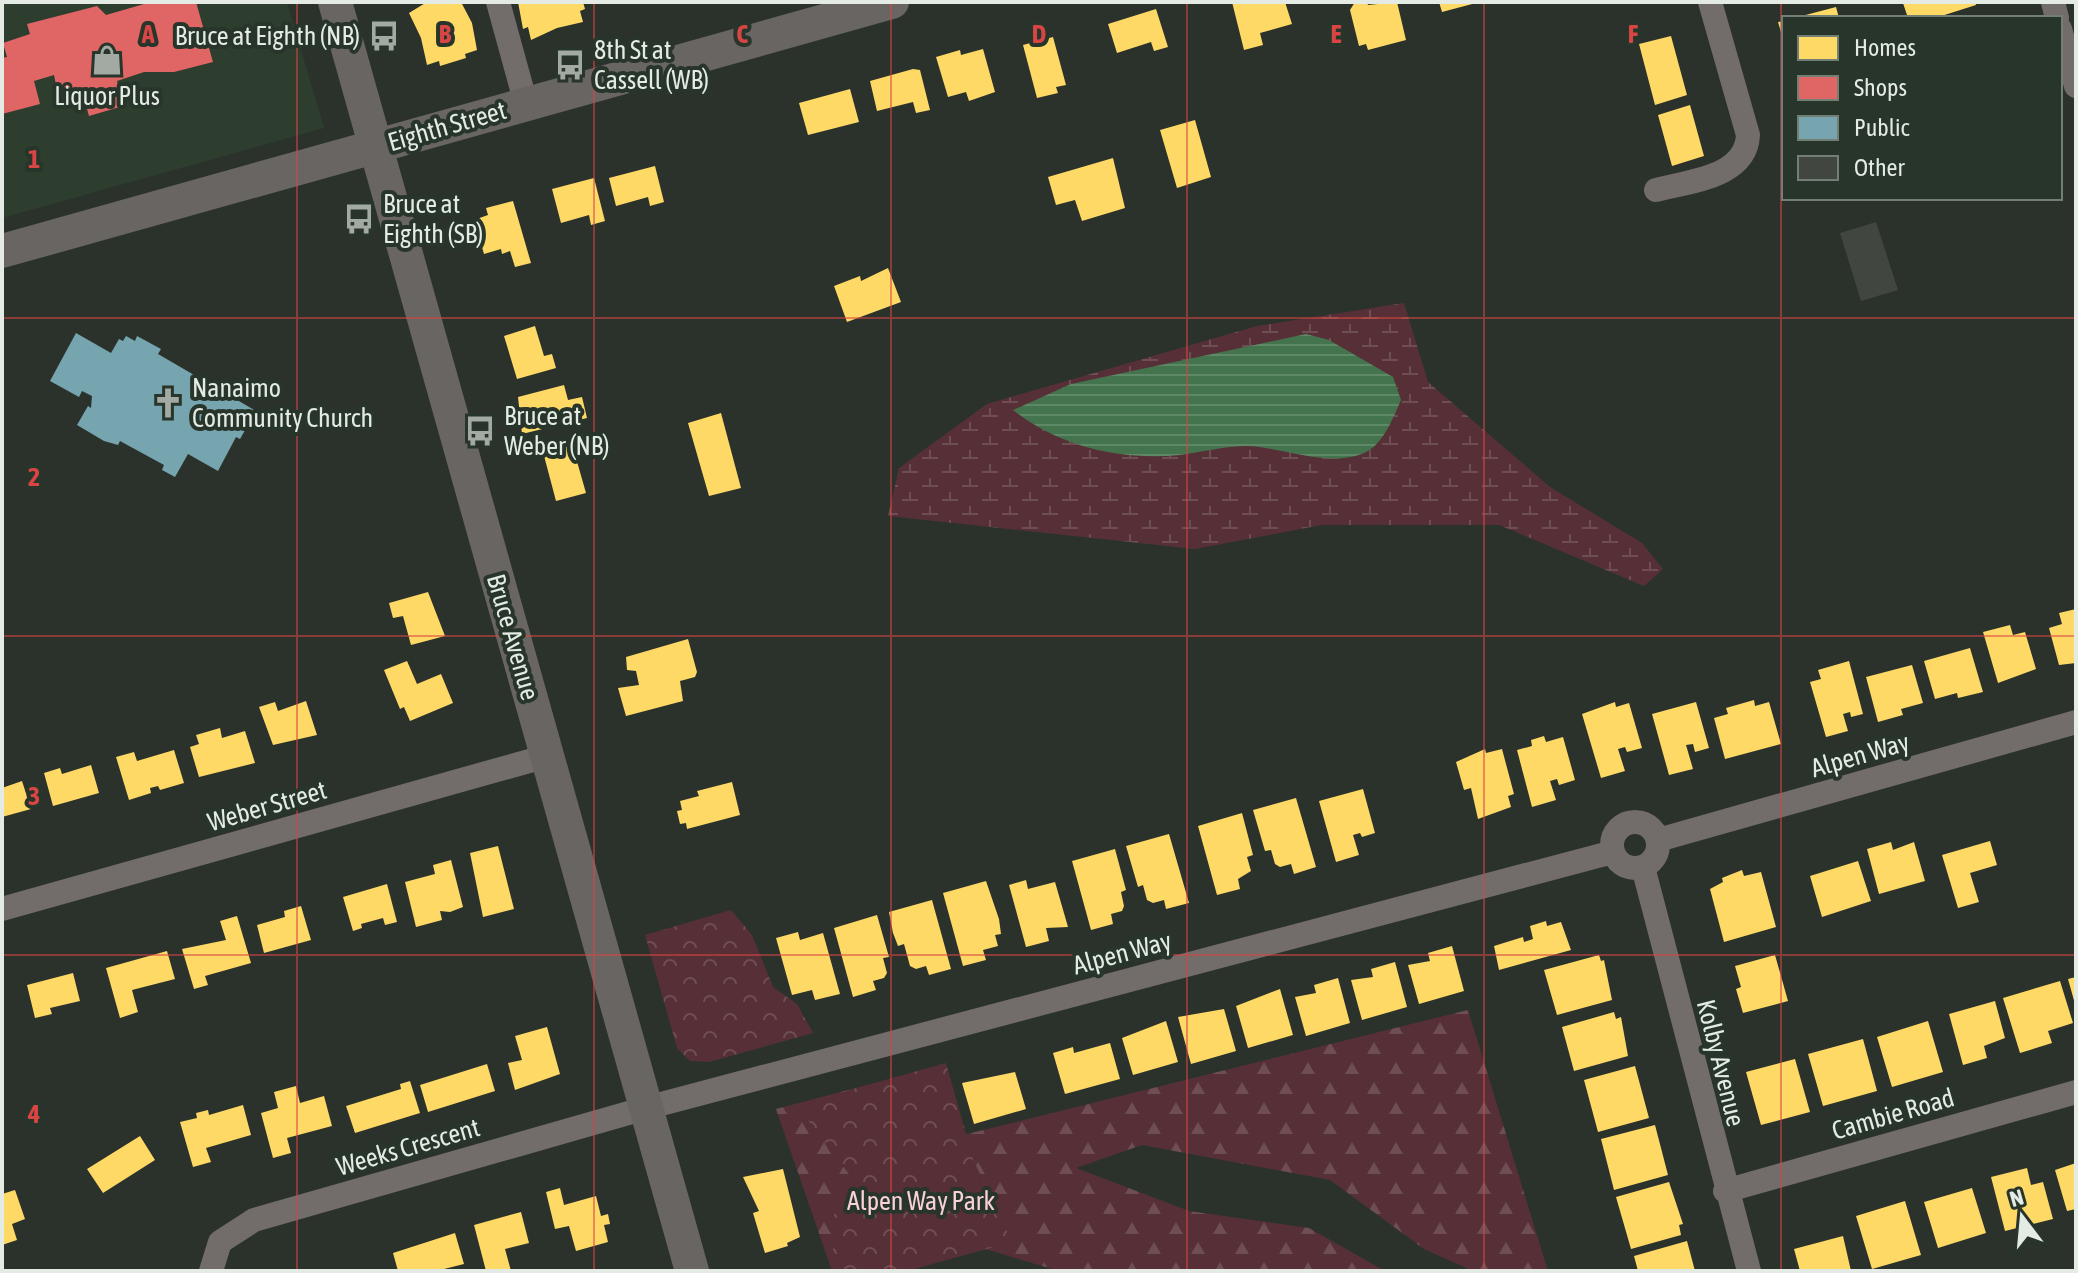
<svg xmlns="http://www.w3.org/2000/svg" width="2078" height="1273" viewBox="0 0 2078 1273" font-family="'Asap Condensed',sans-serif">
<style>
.built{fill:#2d3e2f}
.forest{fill:url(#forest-firs)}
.wetland{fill:url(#wetland-marsh)}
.park{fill:url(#park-crowns)}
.water{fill:url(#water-rules)}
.homes{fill:#ffd966}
.shops{fill:#e06666}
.public{fill:#76a5af}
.building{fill:#414641}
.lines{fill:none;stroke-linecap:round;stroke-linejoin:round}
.street{stroke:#726c6b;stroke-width:24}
.secondary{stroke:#696563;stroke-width:34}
.grid{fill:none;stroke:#d84544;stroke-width:2;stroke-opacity:0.55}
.labels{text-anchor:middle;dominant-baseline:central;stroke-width:8;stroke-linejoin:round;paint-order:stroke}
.poi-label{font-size:26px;fill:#e3ebe4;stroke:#28352a;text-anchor:start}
.street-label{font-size:26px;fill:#e3ebe4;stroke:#28352a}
.park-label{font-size:26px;fill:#f9d1d6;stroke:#28352a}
.grid-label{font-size:26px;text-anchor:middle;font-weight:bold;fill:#d84544;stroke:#28352a;stroke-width:8;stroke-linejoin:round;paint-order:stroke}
</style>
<defs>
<pattern id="forest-firs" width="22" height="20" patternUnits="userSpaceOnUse" patternTransform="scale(2)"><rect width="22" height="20" fill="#563036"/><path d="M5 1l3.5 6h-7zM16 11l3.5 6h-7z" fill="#6e4e53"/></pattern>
<pattern id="wetland-marsh" width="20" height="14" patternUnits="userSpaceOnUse" patternTransform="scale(2)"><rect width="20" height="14" fill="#563036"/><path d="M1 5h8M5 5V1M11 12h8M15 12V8" fill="none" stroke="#6e4e53"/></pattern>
<pattern id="park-crowns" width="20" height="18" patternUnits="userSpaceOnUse" patternTransform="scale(2)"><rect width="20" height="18" fill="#563036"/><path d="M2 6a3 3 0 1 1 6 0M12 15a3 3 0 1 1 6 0" fill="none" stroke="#6e4e53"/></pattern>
<pattern id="water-rules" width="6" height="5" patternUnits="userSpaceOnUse" patternTransform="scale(2)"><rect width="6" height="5" fill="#44744d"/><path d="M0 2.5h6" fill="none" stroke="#5f8866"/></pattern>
</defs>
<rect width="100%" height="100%" fill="#2b322c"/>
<path class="built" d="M 2,2 L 287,2 L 324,128 L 2,218 Z"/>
<path class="forest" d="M 1468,1010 L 1548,1271 L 1473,1271 L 1424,1249 L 1330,1180 L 1142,1145 L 1076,1168 L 1189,1211 L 1309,1228 L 1385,1271 L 1059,1271 L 982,1248 L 868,1271 L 832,1271 L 776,1109 L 940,1066 L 963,1135 Z"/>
<path class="wetland" d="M 1404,303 L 1428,382 L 1550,487 L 1642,543 L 1663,569 L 1644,586 L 1499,525 L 1322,525 L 1195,549 L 888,516 L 899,468 L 987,404 L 1257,326 Z"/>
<path class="park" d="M 731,910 L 752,935 L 773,987 L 797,1004 L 813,1033 L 709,1062 L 690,1061 L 677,1048 L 645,935 Z
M 946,1063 L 973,1159 L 1012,1242 L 907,1271 L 833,1271 L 833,1216 L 858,1186 L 808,1120 L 803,1103 Z"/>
<path class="water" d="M 1306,334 L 1329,340 L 1393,377 L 1401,400 C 1394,416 1384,442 1368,451 C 1333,470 1284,447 1247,446 C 1225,446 1202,452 1180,455 C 1121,461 1060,447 1013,410 L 1071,384 Z"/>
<path class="homes" d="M 427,2 L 461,2 L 472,23 L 477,50 L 465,54 L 466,58 L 440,66 L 439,61 L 427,65 L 421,38 L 409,13 Z
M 518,2 L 583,2 L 585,9 L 580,11 L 583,22 L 557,28 L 531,40 L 528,27 L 523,29 Z
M 1232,2 L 1285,2 L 1292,24 L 1260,33 L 1263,45 L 1244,50 Z
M 1355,2 L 1367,2 L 1368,5 L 1397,2 L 1406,40 L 1368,50 L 1366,44 L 1359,46 L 1350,10 Z
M 1439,2 L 1475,2 L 1476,3 L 1442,12 Z
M 1906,2 L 1975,2 L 1976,5 L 1935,18 L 1908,18 L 1903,3 Z
M 1836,7 L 1839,18 L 1798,18 L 1798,17 Z
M 1156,9 L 1168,47 L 1154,51 L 1151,42 L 1117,53 L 1108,24 Z
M 1784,21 L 1784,39 L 1783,39 L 1778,22 Z
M 1671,36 L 1687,95 L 1655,105 L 1639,44 Z
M 1053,37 L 1066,85 L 1056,87 L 1058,93 L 1037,98 L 1023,45 Z
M 983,49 L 995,92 L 969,101 L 966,92 L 948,97 L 936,57 L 960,50 L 961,55 Z
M 913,69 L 920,70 L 930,110 L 916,113 L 913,102 L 877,111 L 870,81 Z
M 850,89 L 859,122 L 808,135 L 799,103 Z
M 1690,105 L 1704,156 L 1672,166 L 1658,115 Z
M 1195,120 L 1211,177 L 1177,188 L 1160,130 Z
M 1113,158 L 1125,208 L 1082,221 L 1075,200 L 1056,205 L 1048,177 Z
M 655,166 L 664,202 L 650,206 L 648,197 L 616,206 L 609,178 Z
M 594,178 L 605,221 L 591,225 L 589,215 L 561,223 L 552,189 Z
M 513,201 L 531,263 L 515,267 L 510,251 L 502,254 L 501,249 L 484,254 L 474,220 L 488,215 L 486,208 Z
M 888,268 L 901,302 L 847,322 L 834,286 L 860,276 L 861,281 Z
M 535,326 L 544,356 L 552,354 L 556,368 L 517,379 L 504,336 Z
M 564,385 L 568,400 L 582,397 L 587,418 L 522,434 L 518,397 Z
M 721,413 L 741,488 L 709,496 L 688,423 Z
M 582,441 L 586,455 L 576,458 L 586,493 L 556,501 L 543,452 Z
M 428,592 L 445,636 L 411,645 L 403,616 L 393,618 L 389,603 Z
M 2076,609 L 2076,663 L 2059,665 L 2049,628 L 2062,624 L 2059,613 Z
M 2010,625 L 2013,635 L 2025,632 L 2036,669 L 1998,683 L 1983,632 Z
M 688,639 L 697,672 L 695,677 L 680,681 L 683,701 L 626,716 L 618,688 L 639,685 L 636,671 L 627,670 L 626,657 Z
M 1970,648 L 1983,692 L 1958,698 L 1957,693 L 1935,699 L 1924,661 Z
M 407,661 L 417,684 L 441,674 L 453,703 L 410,721 L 404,707 L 400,709 L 384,670 Z
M 1849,661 L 1863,714 L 1851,717 L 1850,712 L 1843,714 L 1848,731 L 1826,737 L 1810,682 L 1821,679 L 1818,670 Z
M 1912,665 L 1923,703 L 1901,709 L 1903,715 L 1878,722 L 1866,677 Z
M 1754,700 L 1755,706 L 1769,702 L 1781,744 L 1725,759 L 1714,718 L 1728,714 L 1726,708 Z
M 306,701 L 317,735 L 273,745 L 259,707 L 275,702 L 278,711 Z
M 1615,702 L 1616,707 L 1629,703 L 1642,748 L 1627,752 L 1625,747 L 1618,749 L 1625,771 L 1601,778 L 1582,714 Z
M 1696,702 L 1709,748 L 1695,752 L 1693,744 L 1686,745 L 1693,769 L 1669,775 L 1652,714 Z
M 220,728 L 222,738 L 245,731 L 255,763 L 199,777 L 190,747 L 199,744 L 196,735 Z
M 1544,736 L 1546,742 L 1563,737 L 1575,780 L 1559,785 L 1557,779 L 1550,781 L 1556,800 L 1532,807 L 1517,750 L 1532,746 L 1531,740 Z
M 1485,749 L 1486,753 L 1502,749 L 1514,794 L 1508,796 L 1511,807 L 1478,819 L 1471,788 L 1464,790 L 1456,762 Z
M 174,750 L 184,783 L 160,790 L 158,786 L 150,788 L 151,793 L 129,800 L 116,757 L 134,752 L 137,761 Z
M 91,765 L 99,793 L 53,806 L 44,773 L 60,768 L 62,774 Z
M 22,781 L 31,809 L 2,817 L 2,788 Z
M 732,782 L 740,815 L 687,829 L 686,823 L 680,824 L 677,811 L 682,810 L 680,801 L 699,796 L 697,791 Z
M 1363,789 L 1375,833 L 1362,837 L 1360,833 L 1353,835 L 1359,855 L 1336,862 L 1319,801 Z
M 1296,798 L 1316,867 L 1294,874 L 1291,864 L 1280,867 L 1275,864 L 1271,850 L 1265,851 L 1253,810 Z
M 1242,813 L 1253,855 L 1247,857 L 1251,871 L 1238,879 L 1240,889 L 1217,895 L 1198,826 Z
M 1169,834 L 1189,903 L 1166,909 L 1164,900 L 1153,903 L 1147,900 L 1143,885 L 1138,887 L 1126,846 Z
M 1990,841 L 1997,865 L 1970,873 L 1979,902 L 1958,908 L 1942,855 Z
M 1891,842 L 1893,850 L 1914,842 L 1925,881 L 1879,894 L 1867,849 Z
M 498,846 L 514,909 L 483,917 L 470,853 Z
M 1115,849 L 1126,890 L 1121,892 L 1124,906 L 1122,911 L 1111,914 L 1113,924 L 1091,930 L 1072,861 Z
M 451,860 L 463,907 L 450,912 L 440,911 L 442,920 L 416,927 L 405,882 L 435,874 L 433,865 Z
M 1858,861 L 1871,901 L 1822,917 L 1810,876 Z
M 1742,870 L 1744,876 L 1761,872 L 1776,927 L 1724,942 L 1710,889 L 1723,882 L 1722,878 Z
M 1026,880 L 1028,889 L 1055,882 L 1068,927 L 1046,928 L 1049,941 L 1026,947 L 1009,885 Z
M 986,881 L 999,919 L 1001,934 L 995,935 L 998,946 L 983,950 L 986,960 L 963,966 L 943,893 Z
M 387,884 L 397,922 L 385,925 L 383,918 L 361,924 L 362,928 L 353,931 L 343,897 Z
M 932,900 L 951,969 L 929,975 L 926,966 L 916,969 L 910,966 L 904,944 L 898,946 L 893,933 L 889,912 Z
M 301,906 L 311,940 L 264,953 L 257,925 L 285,917 L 284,911 Z
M 877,915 L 889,957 L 883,958 L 887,973 L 884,978 L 873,981 L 876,990 L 853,997 L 834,928 Z
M 237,916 L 251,963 L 205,976 L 208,985 L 194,989 L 182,949 L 226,940 L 220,921 Z
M 1546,921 L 1547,926 L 1561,922 L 1571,950 L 1499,970 L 1494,946 L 1523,937 L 1524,942 L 1533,939 L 1530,926 Z
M 798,932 L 800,940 L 823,933 L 840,994 L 815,1000 L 812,990 L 792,995 L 776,938 Z
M 1452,946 L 1464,991 L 1419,1004 L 1408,965 L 1430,961 L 1428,953 Z
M 167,951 L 175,979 L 132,990 L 138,1012 L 120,1018 L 106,968 Z
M 1599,955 L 1601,961 L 1604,960 L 1612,1000 L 1557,1015 L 1544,970 Z
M 1775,955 L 1788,1001 L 1743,1013 L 1736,989 L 1741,987 L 1735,966 Z
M 1395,962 L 1407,1007 L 1362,1020 L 1351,980 L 1373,977 L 1371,969 Z
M 73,973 L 80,1001 L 50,1008 L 52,1014 L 35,1018 L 27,985 Z
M 2076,977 L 2076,1004 L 2075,1004 L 2068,979 Z
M 1338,978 L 1350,1023 L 1306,1036 L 1295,997 L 1316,993 L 1314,985 Z
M 2060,981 L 2073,1023 L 2048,1031 L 2052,1043 L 2020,1053 L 2003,998 Z
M 1280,989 L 1293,1035 L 1248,1048 L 1236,1006 Z
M 1995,1001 L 2005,1038 L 1984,1046 L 1987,1058 L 1963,1065 L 1949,1014 Z
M 1224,1009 L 1236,1051 L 1191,1064 L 1178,1017 Z
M 1614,1012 L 1616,1019 L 1621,1017 L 1628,1056 L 1574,1071 L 1562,1027 Z
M 1166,1021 L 1178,1062 L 1133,1075 L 1122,1038 Z
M 1928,1021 L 1943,1072 L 1892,1087 L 1877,1037 Z
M 547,1027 L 560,1074 L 515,1090 L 508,1063 L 522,1060 L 515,1036 Z
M 1863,1039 L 1877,1091 L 1823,1106 L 1808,1054 Z
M 1110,1043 L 1120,1079 L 1065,1094 L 1053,1053 L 1073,1047 L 1074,1053 Z
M 1795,1059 L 1810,1112 L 1761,1125 L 1746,1072 Z
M 487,1064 L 495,1091 L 428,1112 L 420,1085 Z
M 1635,1066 L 1649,1118 L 1598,1132 L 1584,1080 Z
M 1015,1072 L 1026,1109 L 974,1124 L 962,1083 Z
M 410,1081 L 420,1113 L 355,1133 L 346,1106 L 401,1089 L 400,1084 Z
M 296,1086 L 300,1103 L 324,1096 L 332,1126 L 287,1138 L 291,1153 L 273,1158 L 261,1113 L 278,1108 L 274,1092 Z
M 243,1105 L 251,1135 L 206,1148 L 211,1162 L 193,1167 L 180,1122 L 197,1118 L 196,1113 L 208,1110 L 209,1115 Z
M 1655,1125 L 1668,1175 L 1614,1190 L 1601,1139 Z
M 140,1136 L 155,1160 L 103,1193 L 87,1169 Z
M 2076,1163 L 2076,1209 L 2067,1211 L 2055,1170 Z
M 2027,1168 L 2031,1185 L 2043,1182 L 2053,1219 L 2005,1231 L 1991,1177 Z
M 783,1169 L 800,1237 L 787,1243 L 788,1246 L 765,1253 L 753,1213 L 759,1211 L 743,1177 Z
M 1669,1182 L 1683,1224 L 1679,1225 L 1681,1235 L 1631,1249 L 1616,1197 Z
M 560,1188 L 564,1205 L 596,1196 L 601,1216 L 608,1214 L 610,1224 L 604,1225 L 608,1242 L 576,1251 L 569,1226 L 555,1229 L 546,1192 Z
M 1972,1188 L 1986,1233 L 1938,1248 L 1924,1202 Z
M 15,1190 L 25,1219 L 12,1224 L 17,1240 L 2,1245 L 2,1194 Z
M 1905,1201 L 1921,1255 L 1872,1269 L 1856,1216 Z
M 521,1212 L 529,1243 L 505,1249 L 511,1271 L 486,1271 L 474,1225 Z
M 455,1233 L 464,1264 L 436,1271 L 398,1271 L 393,1253 Z
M 1843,1236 L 1851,1271 L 1800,1271 L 1794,1249 Z
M 1687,1241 L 1695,1271 L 1638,1271 L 1634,1256 Z"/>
<path class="shops" d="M 151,2 L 196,2 L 213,62 L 174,72 L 144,72 L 117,81 L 123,106 L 89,116 L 84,98 L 60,104 L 54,75 L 34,81 L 40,104 L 2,114 L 2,58 L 7,57 L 3,43 L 30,34 L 27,24 L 97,6 L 106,15 Z"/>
<path class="public" d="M 76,333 L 111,353 L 119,339 L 123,341 L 126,336 L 135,341 L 137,336 L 161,349 L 158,354 L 256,411 L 240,439 L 236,437 L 218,471 L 188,454 L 175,477 L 162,470 L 164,465 L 120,441 L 118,445 L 104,441 L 77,425 L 88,406 L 91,408 L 92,396 L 82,391 L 79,397 L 50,381 Z"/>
<path class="building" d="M 1876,222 L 1898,290 L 1861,301 L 1840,233 Z"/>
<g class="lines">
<path class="street" d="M 498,2 L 526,104
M 2053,2 L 2057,18
M 2060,29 L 2076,86
M 1656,190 C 1688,181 1746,178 1748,135 L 1710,2
M1612 845a23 23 0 1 1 46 0a23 23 0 1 1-46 0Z
M 1658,840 L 2076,722
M 1643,867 L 1749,1271
M 2,909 L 547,756
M 1725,1191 L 2076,1092
M 211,1271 L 220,1242 L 254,1220 L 646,1108 L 1613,852"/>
<path class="secondary" d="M 335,2 L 692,1271
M 2,251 L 892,2"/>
</g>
<path class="grid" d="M 297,2 L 297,1271M 594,2 L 594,1271M 891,2 L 891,1271M 1187,2 L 1187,1271M 1484,2 L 1484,1271M 1781,2 L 1781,1271M 2,318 L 2076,318M 2,636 L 2076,636M 2,955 L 2076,955"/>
<defs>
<g id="bus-bare" transform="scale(2.4)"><path d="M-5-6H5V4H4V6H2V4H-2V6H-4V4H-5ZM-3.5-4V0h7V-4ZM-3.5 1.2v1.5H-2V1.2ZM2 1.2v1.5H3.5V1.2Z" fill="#a3aaa4" stroke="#28352a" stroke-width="2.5" paint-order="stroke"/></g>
<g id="shop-bare" transform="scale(2.4)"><path d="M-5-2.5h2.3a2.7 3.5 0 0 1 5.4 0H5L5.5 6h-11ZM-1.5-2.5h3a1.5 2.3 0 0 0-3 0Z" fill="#a3aaa4" stroke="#28352a" stroke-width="2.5" paint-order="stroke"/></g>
<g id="church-bare" transform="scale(2.4)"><path d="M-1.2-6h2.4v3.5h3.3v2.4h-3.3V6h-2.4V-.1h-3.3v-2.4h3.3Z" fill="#a3aaa4" stroke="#28352a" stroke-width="2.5" paint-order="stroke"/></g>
</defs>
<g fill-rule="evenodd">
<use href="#bus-bare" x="384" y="36"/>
<use href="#shop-bare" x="107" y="60"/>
<use href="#bus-bare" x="570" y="65"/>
<use href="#bus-bare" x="359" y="219"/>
<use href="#church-bare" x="168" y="403"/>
<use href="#bus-bare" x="480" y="431"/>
</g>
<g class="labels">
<g class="poi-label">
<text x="360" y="36" text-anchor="end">Bruce at Eighth (NB)</text>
<text x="594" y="50">8th St at<tspan x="594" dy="30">Cassell (WB)</tspan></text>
<text x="107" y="96" text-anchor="middle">Liquor Plus</text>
<text x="383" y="204">Bruce at<tspan x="383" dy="30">Eighth (SB)</tspan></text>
<text x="192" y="388">Nanaimo<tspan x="192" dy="30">Community Church</tspan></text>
<text x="504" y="416">Bruce at<tspan x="504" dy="30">Weber (NB)</tspan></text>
</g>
<g class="street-label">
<text transform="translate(447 126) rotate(-16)">Eighth Street</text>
<text transform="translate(513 637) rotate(74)">Bruce Avenue</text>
<text transform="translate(1860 755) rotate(-16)">Alpen Way</text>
<text transform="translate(267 806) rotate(-16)">Weber Street</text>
<text transform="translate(1122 953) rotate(-15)">Alpen Way</text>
<text transform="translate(1721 1063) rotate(76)">Kolby Avenue</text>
<text transform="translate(1893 1114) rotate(-16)">Cambie Road</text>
<text transform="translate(408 1147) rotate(-16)">Weeks Crescent</text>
</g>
<g class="park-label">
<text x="921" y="1201">Alpen Way Park</text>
</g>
</g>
<g class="grid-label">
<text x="148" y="43">A</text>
<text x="445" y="43">B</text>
<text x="742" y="43">C</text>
<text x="1039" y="43">D</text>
<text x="1336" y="43">E</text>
<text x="1633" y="43">F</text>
<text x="34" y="168">1</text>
<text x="34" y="486">2</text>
<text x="34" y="805">3</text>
<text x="34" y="1123">4</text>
</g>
<rect width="2078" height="1273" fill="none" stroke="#e3ebe4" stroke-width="8"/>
<rect x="1782" y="16" width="280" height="184" fill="#28352a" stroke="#737e74" stroke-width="2"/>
<rect x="1798" y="36" width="40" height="24" fill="#ffd966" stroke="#737e74" stroke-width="2"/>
<text x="1854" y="56" font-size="24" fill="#e3ebe4">Homes</text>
<rect x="1798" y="76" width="40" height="24" fill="#e06666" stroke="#737e74" stroke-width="2"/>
<text x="1854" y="96" font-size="24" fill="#e3ebe4">Shops</text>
<rect x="1798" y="116" width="40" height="24" fill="#76a5af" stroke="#737e74" stroke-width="2"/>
<text x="1854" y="136" font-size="24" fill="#e3ebe4">Public</text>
<rect x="1798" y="156" width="40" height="24" fill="#414641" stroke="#737e74" stroke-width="2"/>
<text x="1854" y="176" font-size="24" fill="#e3ebe4">Other</text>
<g transform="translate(2022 1217) rotate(344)" stroke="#28352a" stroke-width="6" paint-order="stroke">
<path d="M0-6L14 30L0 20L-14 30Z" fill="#e3ebe4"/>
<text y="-12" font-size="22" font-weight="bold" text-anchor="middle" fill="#e3ebe4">N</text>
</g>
</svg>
